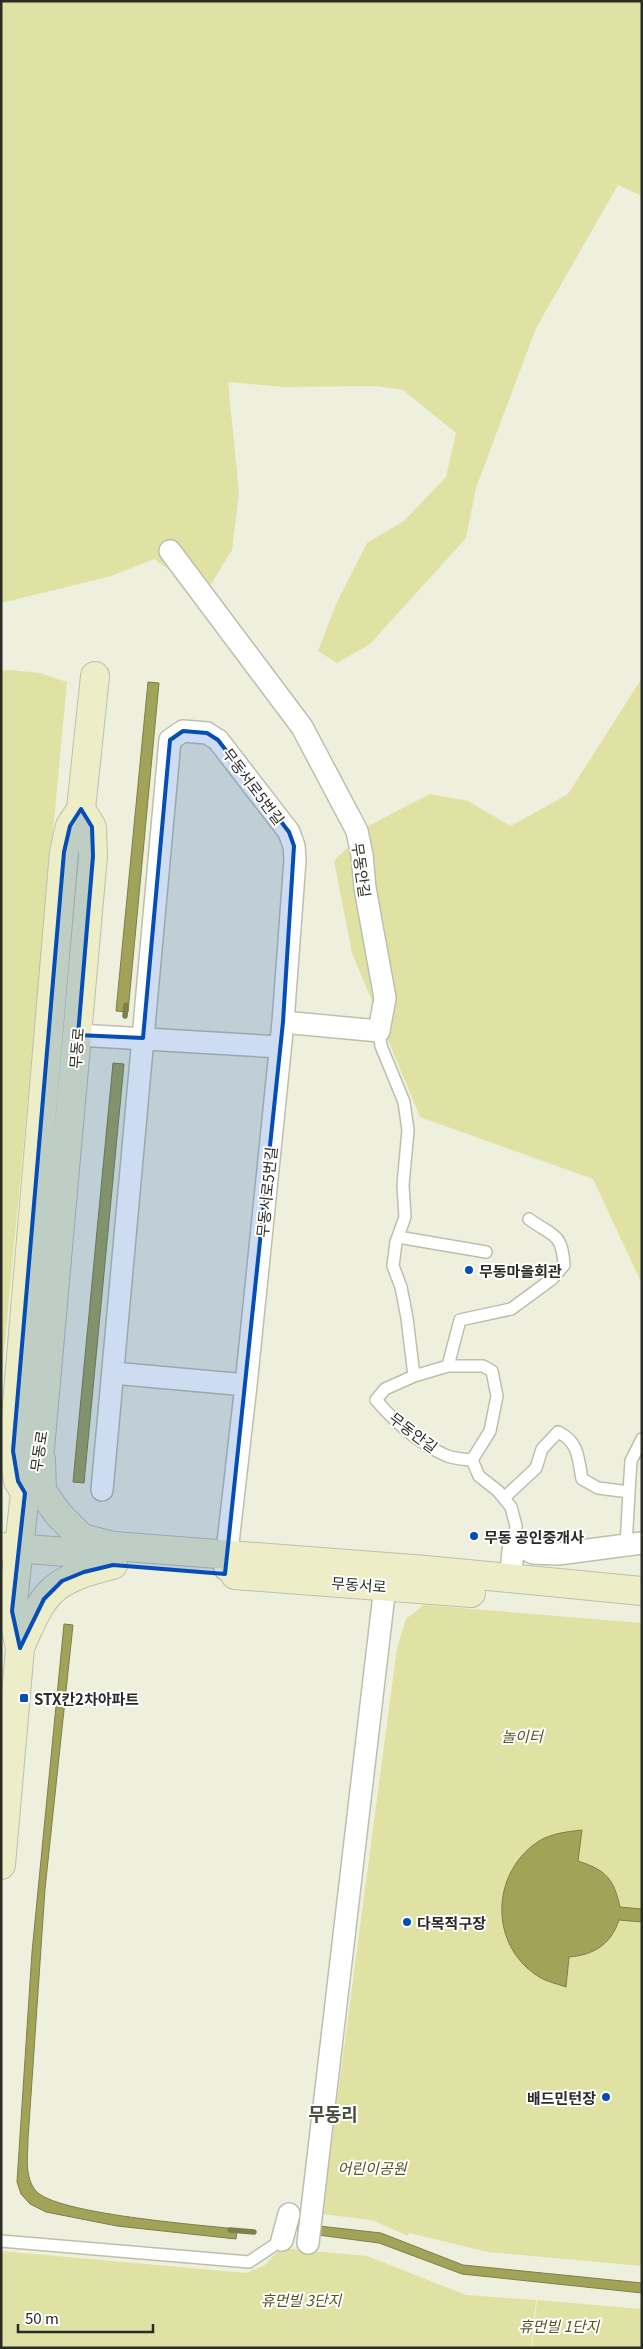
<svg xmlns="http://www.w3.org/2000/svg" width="643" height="2349" viewBox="0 0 643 2349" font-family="Georgia,'Noto Sans KR',serif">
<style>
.green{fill:#e0e2a4}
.water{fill:#a1a359;stroke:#7e7f49}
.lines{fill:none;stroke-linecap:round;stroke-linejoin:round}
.stream{stroke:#7e7f49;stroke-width:5.5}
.service-casing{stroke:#bdbfad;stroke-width:14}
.minor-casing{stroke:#bdbfad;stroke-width:24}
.secondary-casing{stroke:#bdbfad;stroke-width:30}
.service{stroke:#fff;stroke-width:11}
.minor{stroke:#fff;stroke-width:21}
.secondary{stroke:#edeec7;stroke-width:28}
.marked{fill:#054eb8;fill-opacity:0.2;stroke:#054eb8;stroke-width:4;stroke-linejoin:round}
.poi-dot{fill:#054eb8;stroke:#fff;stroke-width:2}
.labels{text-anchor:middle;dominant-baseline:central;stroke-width:4;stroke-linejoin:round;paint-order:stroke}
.street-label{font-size:15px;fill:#2b2b25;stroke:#fff}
.poi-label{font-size:15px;font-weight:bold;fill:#2b2b25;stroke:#fff;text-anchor:start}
.park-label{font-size:15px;font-style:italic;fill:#565720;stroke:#fff}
.quarter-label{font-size:18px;font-weight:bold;fill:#4b4c3d;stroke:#fff}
</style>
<rect width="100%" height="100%" fill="#eeefdd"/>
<path class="green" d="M 1,1 L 642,1 L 642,196 L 618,185 L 536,328 L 476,488 L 466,538 L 370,644 L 337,663 L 318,651 L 337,602 L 367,543 L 404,521 L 446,477 L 456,433 L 403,390 L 376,386 L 283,387 L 228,382 L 239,493 L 232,550 L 211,584 L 182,579 L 154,559 L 111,576 L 1,603 Z
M 10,670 L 40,673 L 67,682 L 1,1385 L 1,671 Z
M 642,678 L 642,1284 L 593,1179 L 420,1117 L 352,953 L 334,861 L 370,825 L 430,794 L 468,801 L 511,826 L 568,794 Z
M 424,1605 L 642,1623 L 642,2266 L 488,2252 L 409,2233 L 408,2236 L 372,2220 L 322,2214 L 397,1648 L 406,1619 Z
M 281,2248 L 367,2256 L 466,2295 L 536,2300 L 531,2348 L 1,2348 L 1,2251 L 246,2273 L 265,2265 Z
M 537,2300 L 642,2309 L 642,2348 L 532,2348 Z"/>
<path class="water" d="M 148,682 L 159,683 L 128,1012 L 116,1011 Z
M 113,1063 L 124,1064 L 84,1483 L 73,1482 Z
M 64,1624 L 73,1625 L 45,1889 L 28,2139 C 28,2156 24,2177 36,2191 C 56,2214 201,2225 237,2229 L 236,2239 L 117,2226 L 46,2212 L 30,2204 L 21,2194 L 17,2182 L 32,1952 Z
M 582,1830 L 578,1861 C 606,1870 614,1879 620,1907 L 642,1909 L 642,1922 L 619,1920 C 611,1945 593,1955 569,1957 L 566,1987 C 558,1984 548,1982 541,1978 C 492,1950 489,1881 532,1846 C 546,1834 564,1832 582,1830 Z
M 319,2226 L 381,2233 L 463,2265 L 642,2283 L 642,2293 L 462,2274 L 379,2243 L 318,2235 Z"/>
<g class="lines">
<path class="stream" d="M 125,1016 L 126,1005
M 230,2230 L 254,2232"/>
<g class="service-casing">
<path id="service" d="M 379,1031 L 381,1046 L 404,1102 L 408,1130 L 403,1185 L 405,1217 L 396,1242 L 393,1266 L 401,1287 L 407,1318 L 414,1376 L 385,1389 L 376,1400 C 395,1422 418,1443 445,1455 C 453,1459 464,1459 472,1460 L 490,1431 L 497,1396 L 492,1371 L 483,1366 L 448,1366 L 414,1376
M 398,1237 L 486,1252
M 448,1366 L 460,1320 L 511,1309 L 552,1279 L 564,1265 C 562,1232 553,1237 529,1219
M 472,1460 L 479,1476 L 498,1491 L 511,1507 L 516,1526 L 514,1543
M 629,1492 L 631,1461 L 642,1439
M 504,1498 L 536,1468 L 542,1449 L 558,1432 C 579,1442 578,1458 582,1479 L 598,1488 L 629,1492 L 626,1546
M 1,2241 L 249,2262 L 282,2240"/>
</g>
<g class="minor-casing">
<path id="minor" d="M 170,551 L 302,727 L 357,831 L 362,855 L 365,888 L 385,998 L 379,1031 L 283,1022
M 78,1035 L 280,1047
M 113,1373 L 246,1385
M 102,1490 L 170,740 L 183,731 L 207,733 L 218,740 L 289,832 L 294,846 L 295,860 L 283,1022 L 246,1385 L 225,1569
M 510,1578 L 514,1543 L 533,1553 L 558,1554 L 642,1543
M 282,2240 L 289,2214
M 308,2243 L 385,1586"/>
</g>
<g class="secondary-casing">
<path id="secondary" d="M 41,1460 L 42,1491 L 58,1514 L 82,1538 L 113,1546
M 25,1493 L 18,1481 L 13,1451 L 64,852 L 70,826 L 81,809 L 95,676
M 1,1547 L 79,1553 L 92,1548 L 114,1546 L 426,1570 L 642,1591
M 235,1575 L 471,1593
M 20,1648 C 44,1591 51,1580 113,1565
M 1,1865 L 20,1648 L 12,1611 L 25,1493 L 32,1483 L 40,1449 L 93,856 L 92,827 L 81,809"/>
</g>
<use href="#service" class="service"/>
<use href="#minor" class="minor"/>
<use href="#secondary" class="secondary"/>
</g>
<path class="marked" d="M 183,731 L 207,733 L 218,740 L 289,832 L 294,846 L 283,1022 L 225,1574 L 113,1565 L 84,1572 L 62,1581 L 44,1599 L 20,1648 L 12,1611 L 25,1493 L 18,1481 L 13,1451 L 64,852 L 70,826 L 81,809 L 92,827 L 93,856 L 78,1035 L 143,1038 L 170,740 Z"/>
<g class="poi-dot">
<circle cx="469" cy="1270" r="5"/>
<circle cx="474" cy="1536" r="5"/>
<rect x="19" y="1693" width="10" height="10" rx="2.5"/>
<circle cx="407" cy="1922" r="5"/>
<circle cx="606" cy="2097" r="5"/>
</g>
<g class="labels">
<g class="street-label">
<text transform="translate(254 786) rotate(53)">무동서로5번길</text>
<text transform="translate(362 870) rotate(82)">무동안길</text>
<text transform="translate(76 1048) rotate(-85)">무동로</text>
<text transform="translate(266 1192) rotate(-84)">무동서로5번길</text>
<text transform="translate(414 1432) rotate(37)">무동안길</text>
<text transform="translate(38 1451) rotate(-81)">무동로</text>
<text transform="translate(359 1584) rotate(4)">무동서로</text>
</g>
<g class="poi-label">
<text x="479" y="1270">무동마을회관</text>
<text x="484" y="1536">무동 공인중개사</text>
<text x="34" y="1698">STX칸2차아파트</text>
<text x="417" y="1922">다목적구장</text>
<text x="596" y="2097" text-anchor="end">배드민턴장</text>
</g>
<g class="park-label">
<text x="522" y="1735">놀이터</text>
<text x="372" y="2167">어린이공원</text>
<text x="301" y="2299">휴먼빌 3단지</text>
<text x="559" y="2325">휴먼빌 1단지</text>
</g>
<g class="quarter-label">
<text x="333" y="2113">무동리</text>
</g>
</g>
<rect width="643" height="2349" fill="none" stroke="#2b2b25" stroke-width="5"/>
<path d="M18 2324v8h135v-8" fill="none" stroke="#2b2b25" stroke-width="2.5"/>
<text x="25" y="2324" font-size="15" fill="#2b2b25" stroke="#ffffff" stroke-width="4" paint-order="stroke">50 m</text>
</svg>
